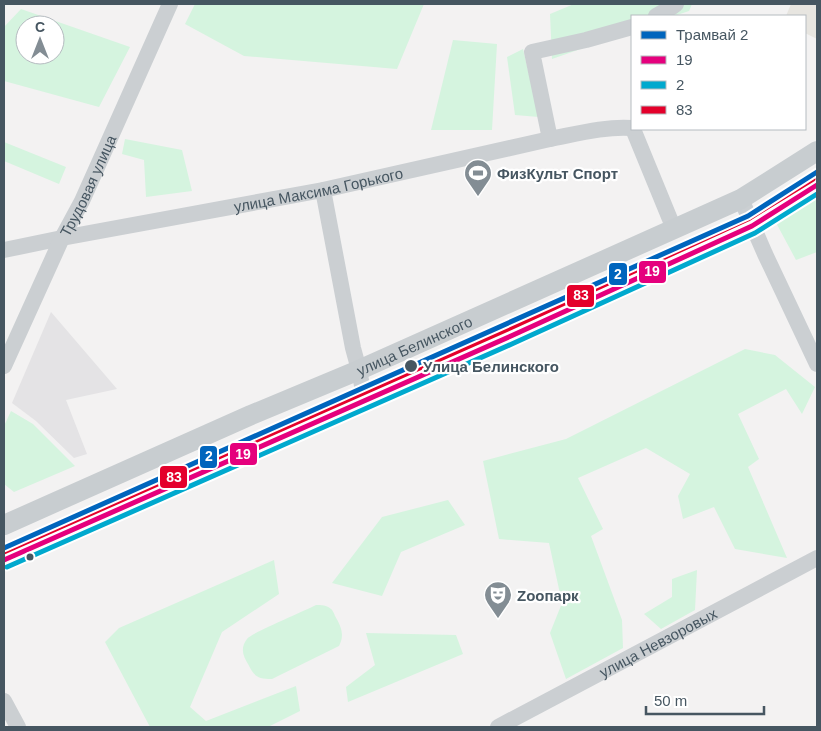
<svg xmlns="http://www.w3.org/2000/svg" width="821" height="731" viewBox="0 0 821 731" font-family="Arial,sans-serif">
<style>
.commercial{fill:#e7e5e0}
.education{fill:#e4e3e5}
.green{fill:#d5f4df;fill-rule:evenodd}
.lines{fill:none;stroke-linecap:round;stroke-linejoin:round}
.minor{stroke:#cbcfd2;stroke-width:16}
.major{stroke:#c8cdd0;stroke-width:20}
.bus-1-casing{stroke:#fff;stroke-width:9}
.bus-2-casing{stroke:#fff;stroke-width:9}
.bus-3-casing{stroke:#fff;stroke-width:9}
.bus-1{stroke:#e5007d;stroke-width:5}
.bus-2{stroke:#00a9ce;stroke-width:5}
.bus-3{stroke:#e4002b;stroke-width:5}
.tram-1-casing{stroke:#fff;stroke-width:9}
.tram-1{stroke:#0065bd;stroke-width:5}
.stop-dot{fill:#465661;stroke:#fff;stroke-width:2}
.labels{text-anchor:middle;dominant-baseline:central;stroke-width:4.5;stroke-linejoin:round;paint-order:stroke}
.poi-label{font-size:15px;font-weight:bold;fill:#465661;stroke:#fff;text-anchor:start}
.street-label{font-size:15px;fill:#465661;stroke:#fff}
.stop-label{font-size:15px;font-weight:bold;fill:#465661;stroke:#fff;text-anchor:start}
.line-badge{stroke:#fff;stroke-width:2}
.badge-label{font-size:14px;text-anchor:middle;font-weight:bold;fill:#fff}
</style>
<rect width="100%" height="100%" fill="#f3f2f2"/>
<path class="commercial" d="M 791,4 L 817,4 L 817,39 L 805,33 L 805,16 L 786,16 Z"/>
<path class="education" d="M 51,312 L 117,389 L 66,400 L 87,454 L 74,458 L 36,421 L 12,403 Z"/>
<path class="green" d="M 195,4 L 424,4 L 397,69 L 244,56 L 185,24 Z
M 574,4 L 692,4 L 689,11 L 674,16 L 632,16 L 632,31 L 552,59 L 550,14 Z
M 21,9 L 130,47 L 99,107 L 4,81 L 4,27 ZM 25,25 L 55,25 L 55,55 L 25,55 Z
M 453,40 L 497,44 L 492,130 L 431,130 Z
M 523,49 L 539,117 L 515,115 L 507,57 Z
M 125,139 L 182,150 L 192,191 L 146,197 L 144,160 L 122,154 Z
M 4,142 L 66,167 L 59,184 L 4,161 Z
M 817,191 L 817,252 L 796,260 L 774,219 Z
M 745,349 L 775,355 L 815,387 L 802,414 L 786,389 L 738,414 L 759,459 L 748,467 L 787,558 L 735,549 L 714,507 L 683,519 L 678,496 L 690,474 L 646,448 L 578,478 L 603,529 L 591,536 L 622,620 L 623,648 L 566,679 L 550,633 L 562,603 L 549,543 L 499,539 L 483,461 L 566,439 Z
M 11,411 L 33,424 L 75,466 L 14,492 L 4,484 L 4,426 Z
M 448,500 L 465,525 L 401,552 L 382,596 L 332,583 L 382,517 Z
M 274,560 L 279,594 L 222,632 L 190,707 L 206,721 L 296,686 L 300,711 L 268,727 L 150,727 L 105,642 L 119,628 Z
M 697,570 L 695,610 L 661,629 L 644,614 L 672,597 L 672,579 Z
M 316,605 C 321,605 327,605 331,609 C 332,609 335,615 335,616 C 341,626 345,635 339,646 L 272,679 C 257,679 254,676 248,664 C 243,656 240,648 247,639 C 251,633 305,611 316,605 Z
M 366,633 L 456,635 L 463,654 L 348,702 L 346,687 L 375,665 Z"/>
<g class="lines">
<g class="minor">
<path d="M 656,16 L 672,7 L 676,4"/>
<path d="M 633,129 L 674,229"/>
<path d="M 550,139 L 532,52 L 586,40 L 632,27"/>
<path d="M 323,190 L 353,348 L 359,370 L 365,401"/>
<path d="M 741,199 L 765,254 L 817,364"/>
<path id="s1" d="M 4,250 L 62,238 L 323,190 L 550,139 C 576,134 606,126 632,128"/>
<path id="s2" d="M 4,366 L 62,238 L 82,201 L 170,4"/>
<path d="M 4,701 L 18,727"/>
<path id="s3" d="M 498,727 L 817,558"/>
</g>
<g class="major">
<path id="s4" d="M 4,525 L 251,415 L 359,370 L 741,199 L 817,151"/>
<path d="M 4,560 L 511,336 L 752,226 L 817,185"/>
</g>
<g class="bus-1-casing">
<path id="bus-1" d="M 4,560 L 511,336 L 752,226 L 817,185"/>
</g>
<g class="bus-2-casing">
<path id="bus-2" d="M 7,567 L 514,343 L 755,233 L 817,194"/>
</g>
<g class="bus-3-casing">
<path id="bus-3" d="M 4,552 L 508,329 L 748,219 L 813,179"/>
</g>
<use href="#bus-1" class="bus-1"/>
<use href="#bus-2" class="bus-2"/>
<use href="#bus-3" class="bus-3"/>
<g class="tram-1-casing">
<path id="tram-1" d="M 4,548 L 748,216 L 817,172"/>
</g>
<use href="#tram-1" class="tram-1"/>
</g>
<defs>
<g id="stadium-pin" transform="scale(1.4375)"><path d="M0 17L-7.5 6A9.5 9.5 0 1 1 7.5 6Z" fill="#838d94" stroke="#fff"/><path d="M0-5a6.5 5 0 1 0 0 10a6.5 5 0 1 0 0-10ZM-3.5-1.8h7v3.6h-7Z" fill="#fff"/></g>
<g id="theatre-pin" transform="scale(1.4375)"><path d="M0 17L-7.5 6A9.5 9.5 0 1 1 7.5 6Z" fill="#838d94" stroke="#fff"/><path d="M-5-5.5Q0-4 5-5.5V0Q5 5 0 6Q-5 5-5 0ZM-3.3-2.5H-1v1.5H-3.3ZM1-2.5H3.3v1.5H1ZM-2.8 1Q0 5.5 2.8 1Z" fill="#fff"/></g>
</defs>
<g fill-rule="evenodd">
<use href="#stadium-pin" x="478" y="173"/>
<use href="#theatre-pin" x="498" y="595"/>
</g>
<g class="stop-dot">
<circle cx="411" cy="366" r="7"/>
<circle cx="30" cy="557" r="4.5"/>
</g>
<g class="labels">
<g class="poi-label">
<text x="497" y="173">ФизКульт Спорт</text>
<text x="517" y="595">Zooпарк</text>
</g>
<g class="street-label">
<text stroke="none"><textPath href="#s2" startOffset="199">Трудовая улица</textPath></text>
<text stroke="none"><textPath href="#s1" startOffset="320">улица Максима Горького</textPath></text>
<text stroke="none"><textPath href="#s4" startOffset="448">улица Белинского</textPath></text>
<text stroke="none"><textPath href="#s3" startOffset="181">улица Невзоровых</textPath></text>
</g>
<g class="stop-label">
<text x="423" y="366">Улица Белинского</text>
</g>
</g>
<g class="line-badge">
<rect x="638" y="260" width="29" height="24" rx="5" fill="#e5007d"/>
<rect x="608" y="262" width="20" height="24" rx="5" fill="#0065bd"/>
<rect x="566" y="284" width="29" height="24" rx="5" fill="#e4002b"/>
<rect x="229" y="442" width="29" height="24" rx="5" fill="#e5007d"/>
<rect x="199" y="445" width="19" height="24" rx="5" fill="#0065bd"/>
<rect x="159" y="465" width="29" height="24" rx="5" fill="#e4002b"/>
</g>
<g class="badge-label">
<text x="652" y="276">19</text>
<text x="618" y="279">2</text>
<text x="581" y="300">83</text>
<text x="243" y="459">19</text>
<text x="209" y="461">2</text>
<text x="174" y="482">83</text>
</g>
<rect width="821" height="731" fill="none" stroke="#465661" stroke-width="10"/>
<rect x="631" y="15" width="175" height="115" fill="#ffffff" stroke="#b5bbc0"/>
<rect x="641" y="31" width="25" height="8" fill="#0065bd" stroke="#b5bbc0"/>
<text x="676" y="40" font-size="15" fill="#465661">Трамвай 2</text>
<rect x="641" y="56" width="25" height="8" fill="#e5007d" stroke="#b5bbc0"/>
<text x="676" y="65" font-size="15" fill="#465661">19</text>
<rect x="641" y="81" width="25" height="8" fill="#00a9ce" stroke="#b5bbc0"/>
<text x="676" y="90" font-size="15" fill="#465661">2</text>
<rect x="641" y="106" width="25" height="8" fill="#e4002b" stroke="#b5bbc0"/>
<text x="676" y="115" font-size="15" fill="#465661">83</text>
<g transform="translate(40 40)"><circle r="24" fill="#ffffff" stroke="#b5bbc0"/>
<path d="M0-4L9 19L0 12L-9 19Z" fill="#838d94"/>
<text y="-8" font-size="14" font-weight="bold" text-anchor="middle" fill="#465661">С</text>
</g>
<path d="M646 706v8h118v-8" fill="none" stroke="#465661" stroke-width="2.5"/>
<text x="654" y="706" font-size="15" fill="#465661" stroke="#ffffff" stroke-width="4" paint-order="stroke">50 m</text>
</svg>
